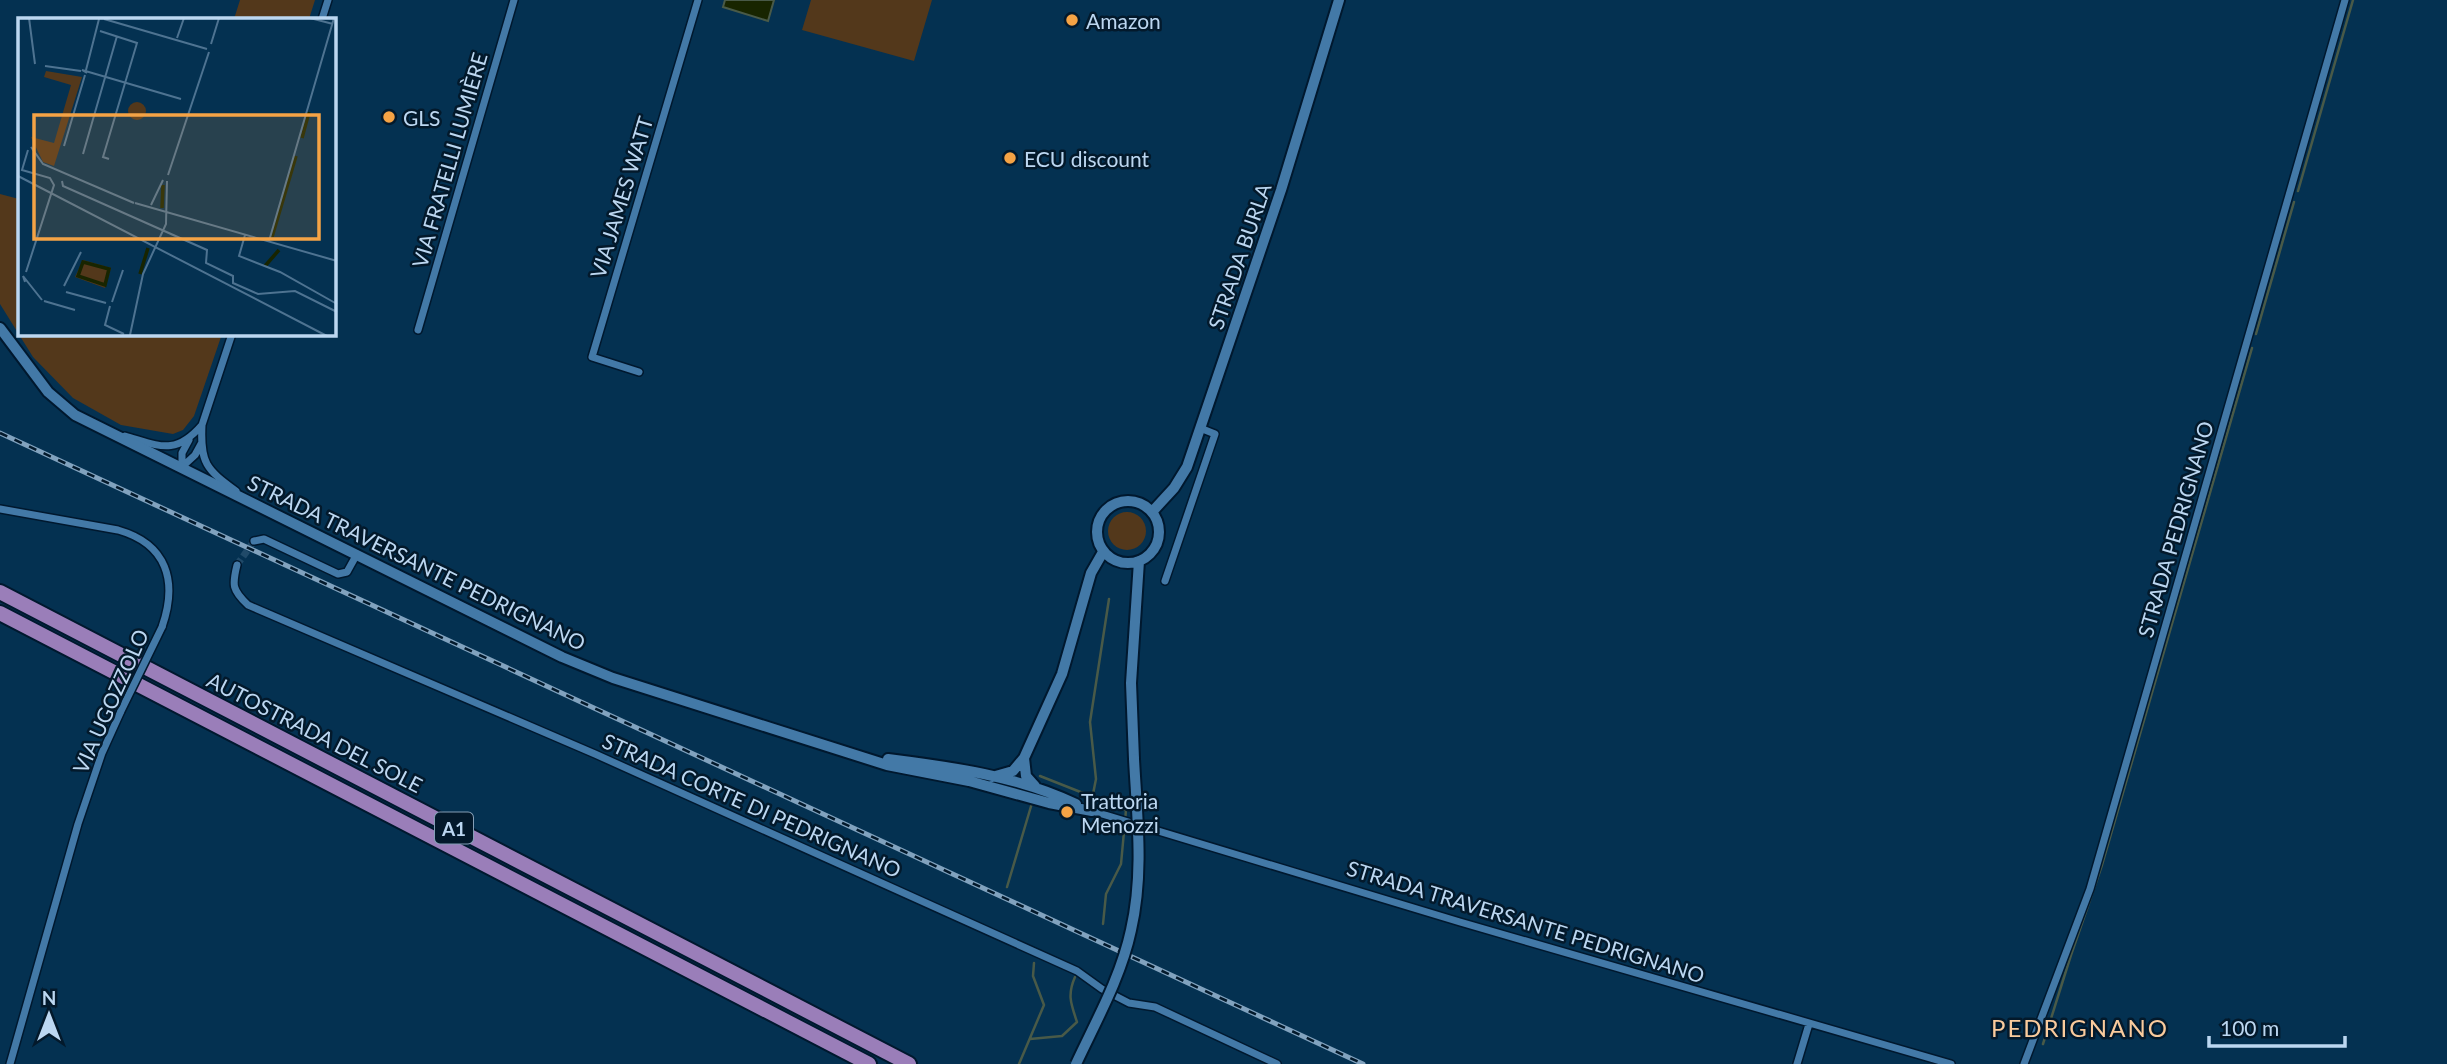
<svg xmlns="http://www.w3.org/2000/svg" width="2447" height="1064" viewBox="0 0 2447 1064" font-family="Lato,sans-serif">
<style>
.green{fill:#53381b}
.water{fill:#182500;stroke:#495a48;stroke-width:2}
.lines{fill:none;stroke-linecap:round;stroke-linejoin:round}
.stream{stroke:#495a48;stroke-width:2.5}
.street-tunnel{stroke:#204a69;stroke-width:7;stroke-dasharray:7 3.5;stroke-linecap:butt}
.street-casing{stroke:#00182e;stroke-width:10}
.secondary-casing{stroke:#00182e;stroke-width:14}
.highway-casing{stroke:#00182e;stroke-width:18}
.street{stroke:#4379a7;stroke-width:7}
.secondary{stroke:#4379a7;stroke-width:10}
.highway{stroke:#9a7eb9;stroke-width:14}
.rail-casing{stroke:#81a2be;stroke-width:5}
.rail{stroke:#03192b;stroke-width:2.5;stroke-dasharray:8;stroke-linecap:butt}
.street-bridge-casing{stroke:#00182e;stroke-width:10;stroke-linecap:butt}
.secondary-bridge-casing{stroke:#00182e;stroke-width:14;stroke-linecap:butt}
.street-bridge{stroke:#4379a7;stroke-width:7}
.secondary-bridge{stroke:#4379a7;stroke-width:10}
.poi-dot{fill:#f5a345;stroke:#03192b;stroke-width:2.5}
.labels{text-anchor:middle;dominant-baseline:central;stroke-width:5;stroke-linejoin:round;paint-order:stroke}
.shield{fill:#03192b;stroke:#849eb6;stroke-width:2}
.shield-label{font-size:19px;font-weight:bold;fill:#bcd7f1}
.poi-label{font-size:21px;fill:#bcd7f1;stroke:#03192b;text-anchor:start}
.street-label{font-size:21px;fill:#bcd7f1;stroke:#03192b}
.quarter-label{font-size:24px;letter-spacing:2px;fill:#facb9d;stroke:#03192b}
.inset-river{fill:none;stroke:#182500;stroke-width:3.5}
.inset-road{fill:none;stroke:#4e7391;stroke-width:2}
.view{fill:#f5a345;fill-opacity:0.15;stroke:#f5a345;stroke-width:3.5}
.inset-edge{fill:none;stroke:#bcd7f1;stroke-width:3.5}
</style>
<rect width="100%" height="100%" fill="#043151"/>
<path class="green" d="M 240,0 L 315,0 L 309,19 L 234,19 Z
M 811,0 L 932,0 L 914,61 L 802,30 Z
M 0,194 L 19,199 L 19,334 L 222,334 L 194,416 L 183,430 L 173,434 L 121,425 L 73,398 L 33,357 L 0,304 Z
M1108 531a19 19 0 1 1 38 0a19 19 0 1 1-38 0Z"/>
<path class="water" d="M 725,0 L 774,0 L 768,21 L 723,7 Z"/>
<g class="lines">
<path class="stream" d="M 2298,191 L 2353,0
M 2256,334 L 2294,202
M 1040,776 L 1126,810 L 1121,864 L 1106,894 L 1103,924
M 1091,804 L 1096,779 L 1090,722 L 1109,599
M 1007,887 L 1032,803
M 1030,1039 L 1062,1036 L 1077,1022 C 1071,1004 1067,995 1075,977
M 2043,1044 L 2071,955 L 2102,865 L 2252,348
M 1019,1064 L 1044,1005 L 1033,976 L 1034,963"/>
<path class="street-tunnel" d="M 237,565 L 254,541"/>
<g class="street-casing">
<path id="street" d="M 322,19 L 328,0
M 418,330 L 514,0
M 639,372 L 592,357 L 698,0
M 202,425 L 232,334
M 125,436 C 160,446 175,456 202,425 C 200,463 206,469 236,491
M 189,440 L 182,453 L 182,467 L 195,455 L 201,444
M 0,509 L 118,530 C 167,544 178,581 162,627
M 254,541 L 264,539 L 338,574 L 347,572 L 357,554
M 237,565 C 232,585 232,590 248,605 L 595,754 L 1077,971 L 1102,989 L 1129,1003 L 1155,1007 L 1277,1064
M 1165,581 L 1215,434 L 1200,428
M 1092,811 L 1460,922 L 1951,1064
M 10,1064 L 78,824 L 102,753 L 121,711
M 1797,1064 L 1809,1024
M 2024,1064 L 2090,889 L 2345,0"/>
</g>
<g class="secondary-casing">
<path id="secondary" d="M 0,328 L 48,392 L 75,415 L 562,657 L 613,678 L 887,765 L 969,781 L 1049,803 L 1092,811
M1097 532a31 31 0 1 1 62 0a31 31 0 1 1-62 0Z
M 1152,512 L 1174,488 L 1187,467 L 1281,190 L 1339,0
M 1024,758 L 1026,776 L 1035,786
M 888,759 C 951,767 1018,776 1076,804
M 1134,759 L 1131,683 L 1139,561
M 992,777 L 1013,771 L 1024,758 L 1062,674 L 1091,573 L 1103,552"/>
</g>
<g class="highway-casing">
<path id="highway" d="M 0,592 L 909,1064
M 0,613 L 869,1064"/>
</g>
<use href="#street" class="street"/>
<use href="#secondary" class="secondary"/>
<use href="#highway" class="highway"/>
<g class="rail-casing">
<path id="rail" d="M 0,433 L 1363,1064"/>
</g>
<use href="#rail" class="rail"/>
<g class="street-bridge-casing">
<path id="street-bridge" d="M 121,711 L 162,627"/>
</g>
<g class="secondary-bridge-casing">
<path id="secondary-bridge" d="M 1076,1064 C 1096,1021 1121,977 1131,930 C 1144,874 1137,816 1134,759"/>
</g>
<use href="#street-bridge" class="street-bridge"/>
<use href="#secondary-bridge" class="secondary-bridge"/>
</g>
<g class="poi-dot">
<circle cx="1072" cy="20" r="7"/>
<circle cx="389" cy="117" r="7"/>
<circle cx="1010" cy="158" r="7"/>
<circle cx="1067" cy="812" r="7"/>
</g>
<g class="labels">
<rect class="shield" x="435" y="812.5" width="38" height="31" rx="5"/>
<g class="shield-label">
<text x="454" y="828">A1</text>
</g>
<g class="poi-label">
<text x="1086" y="20">Amazon</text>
<text x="403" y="117">GLS</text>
<text x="1024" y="158">ECU discount</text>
<text x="1081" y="800">Trattoria<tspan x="1081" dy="24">Menozzi</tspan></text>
</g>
<g class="street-label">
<text transform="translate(449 160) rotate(-74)">VIA FRATELLI LUMIÈRE</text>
<text transform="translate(621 197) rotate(-73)">VIA JAMES WATT</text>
<text transform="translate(1239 256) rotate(-71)">STRADA BURLA</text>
<text transform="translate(2175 529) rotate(-74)">STRADA PEDRIGNANO</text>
<text transform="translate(417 562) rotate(26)">STRADA TRAVERSANTE PEDRIGNANO</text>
<text transform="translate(110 701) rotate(-66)">VIA UGOZZOLO</text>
<text transform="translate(315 732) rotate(27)">AUTOSTRADA DEL SOLE</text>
<text transform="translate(752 805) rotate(24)">STRADA CORTE DI PEDRIGNANO</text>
<text transform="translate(1526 921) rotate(17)">STRADA TRAVERSANTE PEDRIGNANO</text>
</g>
<g class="quarter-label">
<text x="2080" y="1027">PEDRIGNANO</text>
</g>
</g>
<g transform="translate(18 18)">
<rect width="318" height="318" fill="#043151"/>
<path d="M 28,53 L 64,59 L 36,148 L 25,144 L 13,119 L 36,125 L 53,67 L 26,59 ZM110 93a9 9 0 1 1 18 0a9 9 0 1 1-18 0ZM 65,242 L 93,250 L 87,270 L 57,259 Z" fill="#53381b"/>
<path class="inset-river" d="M 284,120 L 291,94M 144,190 L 145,167M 254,219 L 278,138M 65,244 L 91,251 L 87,267 L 60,258 ZM 247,248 L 261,232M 122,256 L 130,230"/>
<path class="inset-road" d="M 11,0 L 17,46M 292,0 L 315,6M 86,1 L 189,31M 82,13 L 119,25 L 85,139 L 91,141M 159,20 L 166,0M 193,26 L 201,0M 27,48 L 63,53M 68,52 L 81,1M 69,55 L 64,52 L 163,81M 46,128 L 67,57M 13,129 L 25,146 L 116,185M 65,136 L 99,18M 150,157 L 191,34M 0,158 L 309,318M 44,163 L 45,168 L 189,232 L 188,245 L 215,258 L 215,265 L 240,276 L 277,273 L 319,294M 117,185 L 319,243M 133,187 L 145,162M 227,217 L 221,238 L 262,254 L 319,286M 251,223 L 316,0M 8,254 L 36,167 L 32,160 L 4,152 L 10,132M 7,264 L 5,258 L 24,282M 46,268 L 63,234M 48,274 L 88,285M 26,283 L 57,292M 94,284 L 105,252M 92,288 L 87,307 L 106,316M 112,317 L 125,256 L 148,206 L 149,163"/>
<path class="view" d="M 16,97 L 301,97 L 301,221 L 16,221 Z"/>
<rect width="318" height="318" class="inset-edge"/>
</g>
<g transform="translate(49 1015)" stroke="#03192b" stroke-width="5" paint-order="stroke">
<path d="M0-5L12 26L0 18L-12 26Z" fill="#bcd7f1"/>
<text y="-10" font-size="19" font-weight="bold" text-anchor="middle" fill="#bcd7f1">N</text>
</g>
<path d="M2209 1036v10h136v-10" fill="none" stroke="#bcd7f1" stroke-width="3.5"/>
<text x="2220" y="1036" font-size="21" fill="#bcd7f1" stroke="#03192b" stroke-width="5" paint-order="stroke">100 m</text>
</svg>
